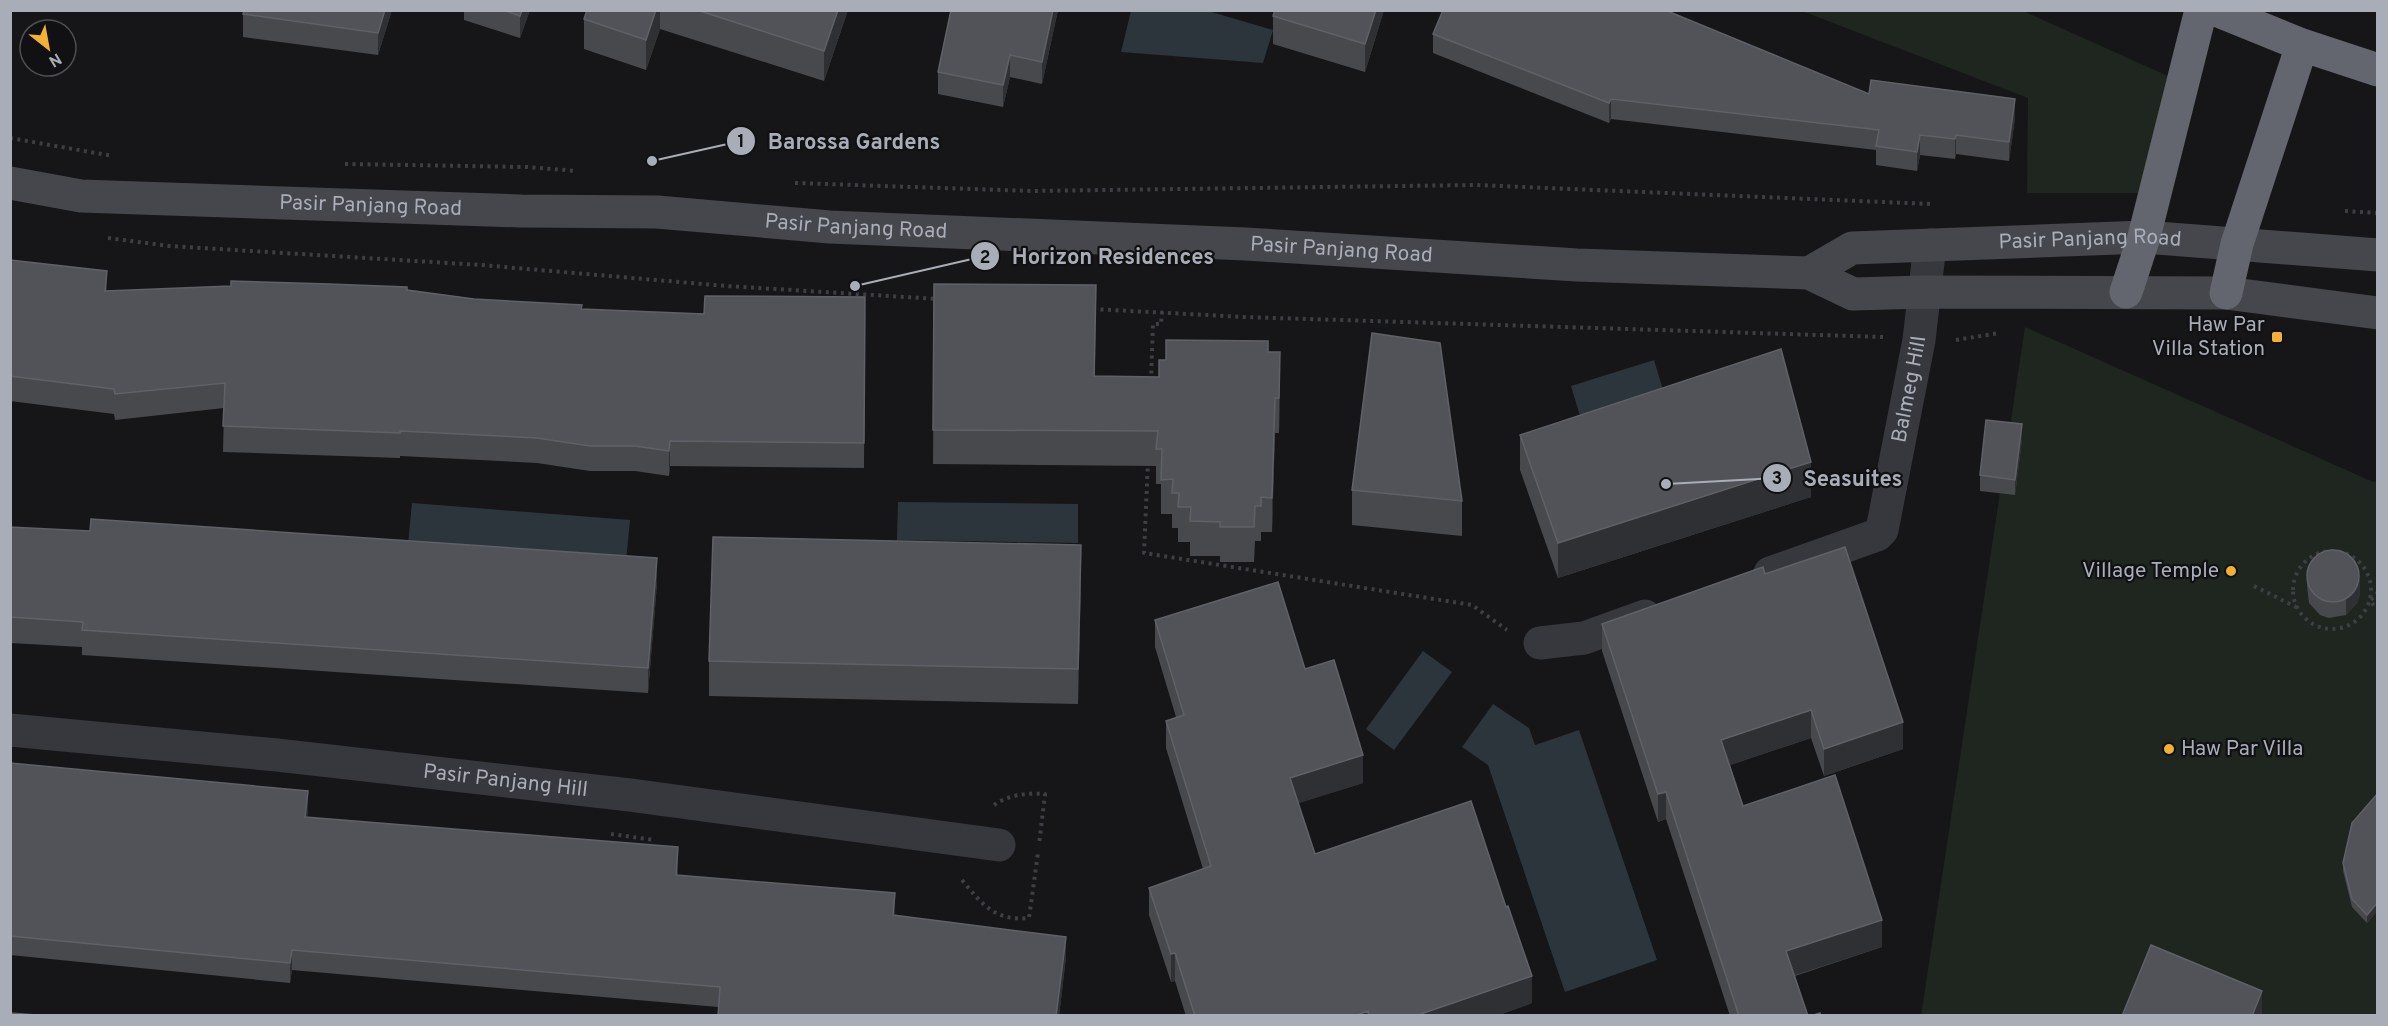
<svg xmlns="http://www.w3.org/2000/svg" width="2388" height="1026" viewBox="0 0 2388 1026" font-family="Overpass,sans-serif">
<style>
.green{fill:#1e261f}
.water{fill:#2c353c}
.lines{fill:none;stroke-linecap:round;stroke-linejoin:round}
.path{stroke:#3d3f44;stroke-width:4;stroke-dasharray:3 4.5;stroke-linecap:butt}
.street{stroke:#37383d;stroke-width:33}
.secondary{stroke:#45474d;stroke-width:33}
.highway{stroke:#63666e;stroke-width:33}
.wall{fill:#47494d}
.shaded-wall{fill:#2f3033}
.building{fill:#525359;stroke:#5f6168;stroke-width:1.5}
.poi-dot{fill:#f2b134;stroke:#111113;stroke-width:2}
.labels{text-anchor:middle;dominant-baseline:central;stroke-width:4.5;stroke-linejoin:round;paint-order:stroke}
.street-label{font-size:21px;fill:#a8adb8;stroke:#111113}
.poi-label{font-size:21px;fill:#a8adb8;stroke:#111113;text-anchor:end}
.leader{fill:none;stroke:#a8adb8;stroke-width:2}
.callout-dot{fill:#a8adb8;stroke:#111113;stroke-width:2}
.mark-label{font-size:18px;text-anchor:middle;font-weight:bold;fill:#111}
.callout-label{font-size:22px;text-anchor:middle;font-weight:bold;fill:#a8adb8;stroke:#111113;stroke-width:4.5;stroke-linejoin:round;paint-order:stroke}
</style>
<rect width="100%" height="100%" fill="#161618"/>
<path class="green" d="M 1802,11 L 2023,11 L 2168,76 L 2142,193 L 2027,193 L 2028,98 Z
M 2025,327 L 2371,481 L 2377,482 L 2377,1015 L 1921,1016 Z"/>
<path class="water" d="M 1131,11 L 1208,11 L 1273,30 L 1263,63 L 1121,52 Z
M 1654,360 L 1667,403 L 1584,429 L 1571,386 Z
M 898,502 L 1078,504 L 1078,543 L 897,540 Z
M 412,503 L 630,520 L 626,562 L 408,544 Z
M 1423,651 L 1452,672 L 1394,750 L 1366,729 Z
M 1493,704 L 1529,728 L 1535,745 L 1579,730 L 1657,960 L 1565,992 L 1488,765 L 1462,747 Z"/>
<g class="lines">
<path class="path" d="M 10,138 L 113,156
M 345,164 L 527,167 L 577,171
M 795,183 L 1032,191 L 1476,185 L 1930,204
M 2345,211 L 2378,213
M 108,238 L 169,246 L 481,265 L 726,286 L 938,299
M 1093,309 L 1244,317 L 1883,337
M 1956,340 L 1999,333
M 1151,381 L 1153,324 L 1161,324 L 1162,312
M 1148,461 L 1144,553 L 1472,605 L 1507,630
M2293 590a39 39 0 1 1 78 0a39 39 0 1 1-78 0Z
M 2254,586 L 2296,607
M 2378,592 L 2370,601 L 2378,610
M 994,805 C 1010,794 1026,793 1045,794 L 1039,845
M 611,834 L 654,840
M 962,880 C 981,903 995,922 1029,918 L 1038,853"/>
<g class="street">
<path id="s1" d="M 1770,573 L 1877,535 L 1882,530 L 1919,340 L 1930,245"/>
<path d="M 1540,643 L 1584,638 L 1645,616"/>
<path id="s2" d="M 10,730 L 277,755 L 630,795 L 999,845"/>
</g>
<g class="secondary">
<path id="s3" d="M 10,183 L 81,196 L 521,211 L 657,212 L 830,227 L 1246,244 L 1577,265 L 1809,273 L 1853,294 L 1923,292 L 2226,293 L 2378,313"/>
<path id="s4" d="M 1809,273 L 1852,248 L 2144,237 L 2378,255"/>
</g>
<path class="highway" d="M 2216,10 L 2302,45 L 2378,70
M 2126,292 L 2144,237 L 2201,10
M 2226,293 L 2237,244 L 2302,45"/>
</g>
<path class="wall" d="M 392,10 L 378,55 L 243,37 L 243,14 Z
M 464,10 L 530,10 L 520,38 L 464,20 Z
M 587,10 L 848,10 L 824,81 L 660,29 L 646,70 L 584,49 L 584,19 Z
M 1058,10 L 1042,84 L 1010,77 L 1003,107 L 938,94 L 938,72 Z
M 1275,10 L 1384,10 L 1365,72 L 1273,44 L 1273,16 Z
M 1433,34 L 1869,94 L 2015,118 L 2009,161 L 1956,154 L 1955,159 L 1920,155 L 1917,171 L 1876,165 L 1876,150 L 1611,119 L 1609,123 L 1433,53 Z
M 10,260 L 107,291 L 407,290 L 474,299 L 582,309 L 704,314 L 865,297 L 864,468 L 670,466 L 669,476 L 635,471 L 590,471 L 537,463 L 400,456 L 400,458 L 223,452 L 224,408 L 115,420 L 114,414 L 10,401 Z
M 934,284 L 1096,285 L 1095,376 L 1159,377 L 1166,360 L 1268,352 L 1280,387 L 1279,433 L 1275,433 L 1272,532 L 1261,532 L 1261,541 L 1255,541 L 1254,562 L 1220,562 L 1220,556 L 1190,556 L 1190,542 L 1178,542 L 1178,528 L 1172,528 L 1172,514 L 1161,514 L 1161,484 L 1156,484 L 1156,466 L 933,464 Z
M 1520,435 L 1811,497 L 1558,578 L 1520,470 Z
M 2022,440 L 2015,495 L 1980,491 L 1980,475 Z
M 1352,490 L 1462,501 L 1462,536 L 1352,525 Z
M 10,527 L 657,584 L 648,693 L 82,655 L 82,647 L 10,643 Z
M 2307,570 L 2360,594 L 2357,603 L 2346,615 L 2329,618 L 2320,615 L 2309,603 L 2307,586 Z
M 1765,574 L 1903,749 L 1824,776 L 1811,738 L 1730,765 L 1743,806 L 1882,947 L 1795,976 L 1808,1016 L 1730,1016 L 1666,819 L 1658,822 L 1602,651 L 1602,624 Z
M 1081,580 L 1078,704 L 709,696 L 709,661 Z
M 1155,620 L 1305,669 L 1363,783 L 1298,803 L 1315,854 L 1532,1003 L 1496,1016 L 1186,1016 L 1175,981 L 1171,982 L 1149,915 L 1149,888 L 1203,869 L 1166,748 L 1166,721 L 1176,717 L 1155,647 Z
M 10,763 L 308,811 L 307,817 L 678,867 L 678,875 L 895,915 L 1066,957 L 1059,1016 L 718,1016 L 718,1007 L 292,970 L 290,983 L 10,955 Z
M 2378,793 L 2378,910 L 2367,923 L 2352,907 L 2343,871 L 2343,863 Z"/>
<path class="shaded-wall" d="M 385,10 L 392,10 L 378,55 L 378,33 Z
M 522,10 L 530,10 L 520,38 L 520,16 Z
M 656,10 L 660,10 L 660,29 L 646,70 L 646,40 Z
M 838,10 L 848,10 L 824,81 L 824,51 Z
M 1053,10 L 1058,10 L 1042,84 L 1042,62 Z
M 1376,10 L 1384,10 L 1365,72 L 1365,44 Z
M 1010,55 L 1010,77 L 1003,107 L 1003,85 Z
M 1611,99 L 1611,119 L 1609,123 L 1609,103 Z
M 2015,99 L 2015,118 L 2009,161 L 2009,142 Z
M 1920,135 L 1920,155 L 1917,171 L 1917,152 Z
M 1956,135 L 1956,154 L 1955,159 L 1955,139 Z
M 107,271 L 107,296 L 105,291 Z
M 1280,352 L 1280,387 L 1279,433 L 1279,398 Z
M 1275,398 L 1275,433 L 1272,532 L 1272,498 Z
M 2022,424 L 2022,440 L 2015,495 L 2015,480 Z
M 670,441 L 670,466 L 669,476 L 669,451 Z
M 1811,462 L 1811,497 L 1558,578 L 1558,543 Z
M 1081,545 L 1081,580 L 1078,704 L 1078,669 Z
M 657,558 L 657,584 L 648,693 L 648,668 Z
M 2360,579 L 2360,594 L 2357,603 L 2346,615 L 2346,600 Z
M 1811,710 L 1811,738 L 1721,768 L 1721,740 Z
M 1903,722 L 1903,749 L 1824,776 L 1824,749 Z
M 1363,755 L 1363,783 L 1290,806 L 1290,778 Z
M 308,791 L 308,811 L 305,837 L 305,817 Z
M 1666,792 L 1666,819 L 1658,822 L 1658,794 Z
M 678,847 L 678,867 L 676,895 L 676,875 Z
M 895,893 L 895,913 L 893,935 L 893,915 Z
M 2378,902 L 2378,910 L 2367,923 L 2367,915 Z
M 1882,920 L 1882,947 L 1786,978 L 1786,951 Z
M 1066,937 L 1066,957 L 1059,1016 L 1056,1016 Z
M 292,950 L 292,970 L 290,983 L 290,963 Z
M 1175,953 L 1175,981 L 1171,982 L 1171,954 Z
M 1532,976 L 1532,1003 L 1496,1016 L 1415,1016 Z
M 2262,991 L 2262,1013 L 2261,1016 L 2252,1016 Z
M 1368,1011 L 1368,1016 L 1354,1016 Z"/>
<path class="building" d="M 244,10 L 385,10 L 378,33 L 243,14 Z
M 503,10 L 522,10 L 520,16 Z
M 587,10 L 656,10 L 646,40 L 584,19 Z
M 697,10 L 838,10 L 824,51 Z
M 951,10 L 1053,10 L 1042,62 L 1010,55 L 1003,85 L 938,72 Z
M 1275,10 L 1376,10 L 1365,44 L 1273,16 Z
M 1443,10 L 1665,10 L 1869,94 L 1871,80 L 2015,99 L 2009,142 L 1956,135 L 1955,139 L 1920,135 L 1917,152 L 1876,146 L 1879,130 L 1611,99 L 1609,103 L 1433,34 Z
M 10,260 L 107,271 L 105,291 L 231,286 L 231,281 L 329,284 L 407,287 L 407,290 L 474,299 L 582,305 L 581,309 L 704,314 L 705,296 L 865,297 L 864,443 L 670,441 L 669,451 L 635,446 L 590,446 L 537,438 L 400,431 L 400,433 L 223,426 L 225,383 L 115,394 L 114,389 L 10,376 Z
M 934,284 L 1096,285 L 1094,376 L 1159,377 L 1159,360 L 1166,360 L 1166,340 L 1268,341 L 1268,352 L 1280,352 L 1279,398 L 1275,398 L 1272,498 L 1261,497 L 1261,506 L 1255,506 L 1254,527 L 1220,527 L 1220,522 L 1190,521 L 1191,507 L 1178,507 L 1179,493 L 1172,493 L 1173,479 L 1161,480 L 1162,449 L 1156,449 L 1158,431 L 933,430 Z
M 1372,333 L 1440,343 L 1462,501 L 1352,490 Z
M 1781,349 L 1811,462 L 1558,543 L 1520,435 Z
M 1986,420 L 2022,424 L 2015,480 L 1980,475 Z
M 91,519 L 657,558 L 648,668 L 82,630 L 83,622 L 10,617 L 10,527 L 90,531 Z
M 713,537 L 1081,545 L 1078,669 L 709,661 Z
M 1845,547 L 1903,722 L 1824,749 L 1811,710 L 1721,740 L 1743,806 L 1835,775 L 1882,920 L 1786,951 L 1808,1016 L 1739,1016 L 1666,792 L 1658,794 L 1602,624 L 1763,567 L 1765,574 Z
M2307 576a26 26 0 1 1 52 0a26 26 0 1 1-52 0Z
M 1278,582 L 1305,669 L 1334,660 L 1363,755 L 1290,778 L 1315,854 L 1471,801 L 1506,907 L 1508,906 L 1532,976 L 1415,1016 L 1369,1016 L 1368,1011 L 1354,1016 L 1195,1016 L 1175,953 L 1171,954 L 1149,888 L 1211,866 L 1166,721 L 1184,715 L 1155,620 Z
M 10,763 L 308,791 L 305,817 L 678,847 L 676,875 L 895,893 L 893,915 L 1066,937 L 1056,1016 L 718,1016 L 720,987 L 292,950 L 290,963 L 10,936 Z
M 2378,793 L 2378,902 L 2367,915 L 2352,899 L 2343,863 L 2352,823 Z
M 2151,945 L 2262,991 L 2252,1016 L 2122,1016 Z
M 10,1013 L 50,1016 L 10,1016 Z
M 1820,1013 L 1821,1016 L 1811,1016 Z"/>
<g class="poi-dot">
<rect x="2271" y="331" width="12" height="12" rx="3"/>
<circle cx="2231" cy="571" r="6"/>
<circle cx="2169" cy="749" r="6"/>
</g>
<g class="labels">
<g class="street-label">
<text stroke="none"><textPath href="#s3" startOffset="362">Pasir Panjang Road</textPath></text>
<text stroke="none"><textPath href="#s3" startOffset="848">Pasir Panjang Road</textPath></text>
<text stroke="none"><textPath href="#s4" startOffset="288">Pasir Panjang Road</textPath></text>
<text stroke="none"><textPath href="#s3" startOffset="1334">Pasir Panjang Road</textPath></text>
<text stroke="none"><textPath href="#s1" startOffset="264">Balmeg Hill</textPath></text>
<text stroke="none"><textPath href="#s2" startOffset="498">Pasir Panjang Hill</textPath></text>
</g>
<g class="poi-label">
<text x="2265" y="325">Haw Par<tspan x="2265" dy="24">Villa Station</tspan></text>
<text x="2219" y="571">Village Temple</text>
<text x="2181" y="749" text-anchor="start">Haw Par Villa</text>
</g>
</g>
<path class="leader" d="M652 161L741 141M855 286L985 256M1666 484L1777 478"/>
<g class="callout-dot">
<circle cx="652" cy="161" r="6"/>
<circle cx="855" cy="286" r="6"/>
<circle cx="1666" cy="484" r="6"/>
<circle cx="741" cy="141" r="15"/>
<circle cx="985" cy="256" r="15"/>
<circle cx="1777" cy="478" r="15"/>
</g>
<g class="mark-label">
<text x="741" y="147">1</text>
<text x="985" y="263">2</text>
<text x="1777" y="484">3</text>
</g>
<g class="callout-label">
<text x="854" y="149">Barossa Gardens</text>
<text x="1113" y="264">Horizon Residences</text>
<text x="1853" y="486">Seasuites</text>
</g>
<rect width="2388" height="1026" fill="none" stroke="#a8adb8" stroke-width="24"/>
<g transform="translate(48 48) rotate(149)"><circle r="28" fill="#111113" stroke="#4d4f55" stroke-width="1.5"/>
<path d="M0-4.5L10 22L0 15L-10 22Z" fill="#f2b134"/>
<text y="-9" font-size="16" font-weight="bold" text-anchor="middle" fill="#a8adb8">N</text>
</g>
</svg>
